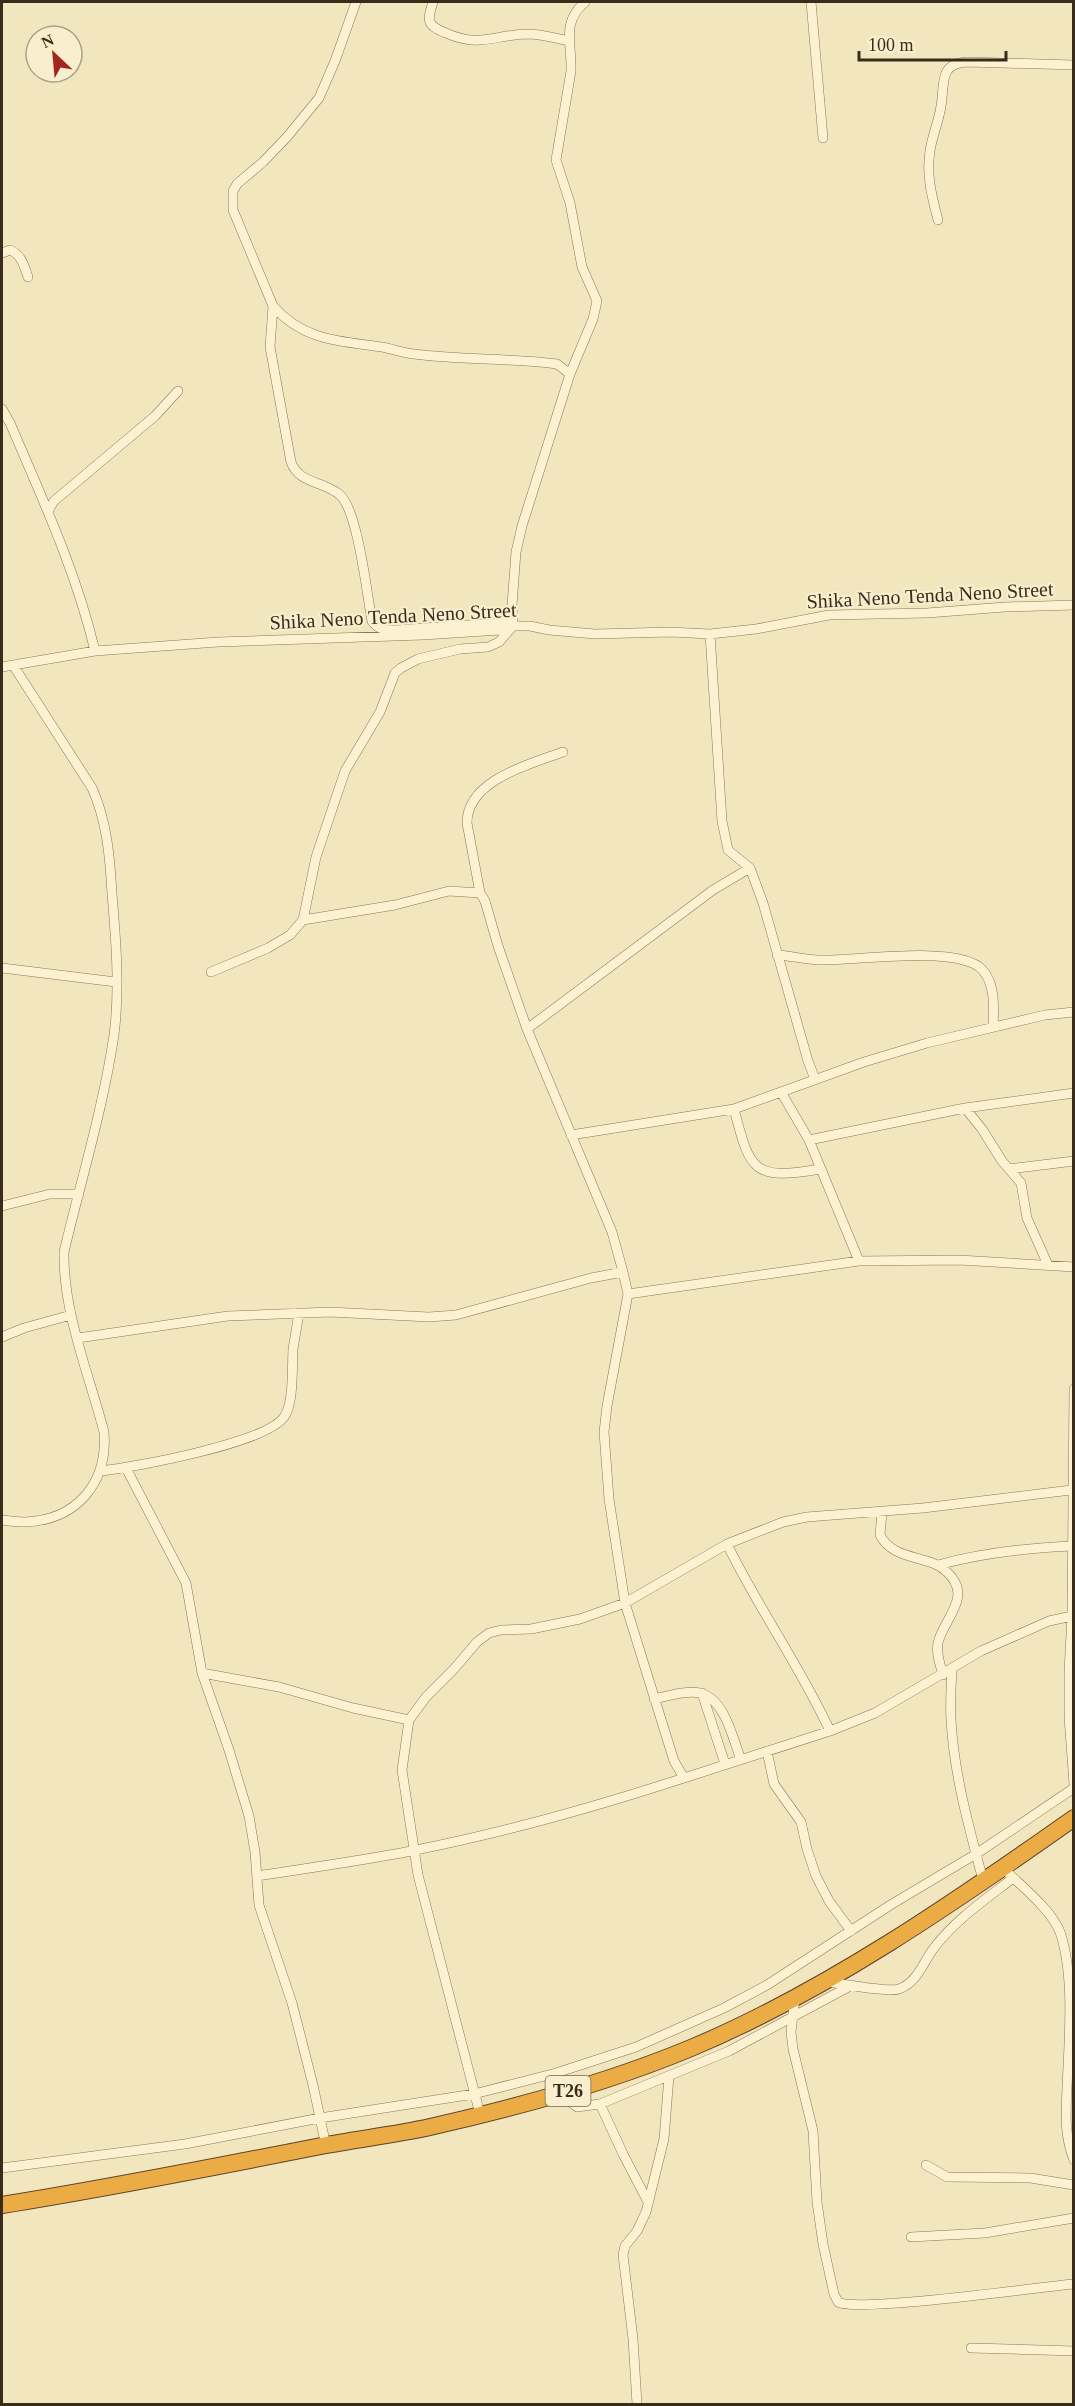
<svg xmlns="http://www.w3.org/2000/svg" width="1075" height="2406" viewBox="0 0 1075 2406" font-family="Georgia,serif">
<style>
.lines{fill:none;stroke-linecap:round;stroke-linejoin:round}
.street-casing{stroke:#8d7655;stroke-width:10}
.highway-casing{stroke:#5a432a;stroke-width:18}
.street{stroke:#fcf2d2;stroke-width:9}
.highway{stroke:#ecac45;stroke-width:16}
.labels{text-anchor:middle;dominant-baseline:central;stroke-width:4.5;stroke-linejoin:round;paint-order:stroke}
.shield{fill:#f9efce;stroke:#736651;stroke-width:1.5}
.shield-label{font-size:18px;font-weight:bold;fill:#3a2c1b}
.street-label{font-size:20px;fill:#3a2c1b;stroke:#f9efce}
</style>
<rect width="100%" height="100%" fill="#f2e6be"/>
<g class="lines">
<g class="street-casing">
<path id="street" d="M 356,2 L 335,61 L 319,98 L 287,137 L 263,162 L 237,184 L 233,191 L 233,210 L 273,306 L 270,347 L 291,462 C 299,484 324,481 340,495 C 358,511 367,595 372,621 C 378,630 386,630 396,630 L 511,622
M 433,2 C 427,21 426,25 446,33 C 479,48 494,35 527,34 C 541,34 555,38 569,41
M 811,2 L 823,138
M 938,220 C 932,197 926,175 930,151 C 932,136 939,121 941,106 C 945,84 938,63 968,62 L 1074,65
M 2,253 L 10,250 C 22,255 24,266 28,277
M 273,306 C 304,341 339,341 382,347 C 393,349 403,353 414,354 C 461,360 510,358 557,364 L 570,374
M 2,409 L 10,423 C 42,498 76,571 95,651
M 48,511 L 54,501 L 155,416 L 178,391
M 710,634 L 722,821 L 728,850 L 750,868 L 763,903 L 808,1061 L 815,1079
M 2,667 L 95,651 L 218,642 L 423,635 L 500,630 L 513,626 L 530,626 L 549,630 L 595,634 L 670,632 L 710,634 L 756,629 L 829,615 L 927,613 L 1005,607 L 1074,605
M 480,893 L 467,823 C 467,780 530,764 563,752
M 303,920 L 395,905 L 449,891 L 480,893 L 485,901 L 498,946 L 527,1029 L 612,1232 L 623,1272 L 628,1294 L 607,1406 L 604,1432 L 609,1499 L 625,1603 L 674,1761 L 684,1778 L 830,1731 L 875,1713 L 981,1651 L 1049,1621 L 1072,1616
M 777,955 C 790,956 804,959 818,960 C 856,961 948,946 978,966 C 996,979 994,1008 993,1026
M 2,968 L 116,982
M 211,972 L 268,948 L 290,935 L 303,920 L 316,857 L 345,771 L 380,712 L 395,673 L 401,668 L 418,659 L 460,649 L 488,647 L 499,642 L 513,626 L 512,605 L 516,552 L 522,526 L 570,374 L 593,319 L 597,301 L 582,267 L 570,203 L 556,160 L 571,71 C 572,43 561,23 585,2
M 527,1029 L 713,890 L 750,868
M 781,1092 L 809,1140 L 859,1261
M 965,1108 L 982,1129 L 1002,1161 L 1021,1183 L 1027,1218 L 1048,1265
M 734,1109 C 750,1170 752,1181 820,1169
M 571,1135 L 734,1109 L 864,1062 L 927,1043 L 1045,1015 L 1074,1012
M 809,1140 L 965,1108 L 1074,1093
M 1009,1169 L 1074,1161
M 2,1206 L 50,1194 L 79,1194
M 628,1294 L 859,1261 L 959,1260 L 1074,1267
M 2,1337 L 24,1328 L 71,1315
M 78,1338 L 228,1316 L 330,1312 L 429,1317 L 456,1315 L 591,1278 L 623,1272
M 1074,1389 L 1072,1616 L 1069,1671 L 1069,1717 L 1074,1784
M 126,1468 L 186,1583 L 202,1673 L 229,1750 L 249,1816 L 255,1852 L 259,1905 L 292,2003 L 313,2085 L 326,2146
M 101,1471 C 135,1467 266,1443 284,1417 C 294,1405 292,1365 293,1349 C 295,1337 297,1325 299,1313
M 882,1512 L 880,1535 C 894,1562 929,1554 947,1572 C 974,1597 943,1619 938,1643 C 936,1654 940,1664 943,1675
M 2,1520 C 9,1521 17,1522 25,1522 C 77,1520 108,1483 104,1432 C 89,1374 63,1313 64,1252 C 81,1180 103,1109 114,1035 C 120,989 116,940 112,894 C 110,858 107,821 92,788 L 13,665
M 727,1544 C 758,1608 800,1666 830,1731
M 938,1565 C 981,1553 1027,1548 1072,1546
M 952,1669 C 951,1686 950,1703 951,1720 C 954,1774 969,1828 983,1880
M 202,1673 L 279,1687 L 353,1708 L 409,1720
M 702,1693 L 725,1764
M 654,1699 C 668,1696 686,1690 700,1693 C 725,1699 733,1739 741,1760
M 767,1751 L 774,1784 L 801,1822 L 807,1849 L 816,1876 L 829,1901 L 851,1931
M 1002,1867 C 1020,1885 1051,1909 1060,1932 C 1075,1976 1069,2041 1067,2087 C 1066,2113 1064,2135 1074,2160
M 257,1876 C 308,1868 360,1861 411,1851 C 503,1833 595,1807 684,1778
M 826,1982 C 841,1983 887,1993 899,1989 C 918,1982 923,1962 934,1948 C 955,1920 986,1899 1013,1878
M 795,1997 L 791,2032 L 793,2049 L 813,2131 L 817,2202 L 823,2244 L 834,2294 L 838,2302 C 858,2313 1038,2287 1074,2284
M 564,2093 L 568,2100 L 577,2107 L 600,2104 L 729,2051 L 852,1985
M 600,2104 L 623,2154 L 648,2202
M 480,2114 L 418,1875 L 402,1770 L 409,1720 L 426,1697 L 454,1669 L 477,1642 L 489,1633 L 501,1630 L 531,1629 L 580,1619 L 625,1603 L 727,1544 L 783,1522 L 807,1517 L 923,1508 L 1071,1490
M 926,2165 L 947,2177 L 1030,2178 L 1074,2185
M 2,2168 L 185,2144 L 320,2118 L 474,2094 L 556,2073 L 636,2047 L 724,2008 L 767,1985 L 892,1904 L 976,1854 L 1074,1788
M 911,2237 L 985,2233 L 1074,2218
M 971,2348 L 1074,2351
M 637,2404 L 633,2339 L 623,2255 L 625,2246 L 637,2231 L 646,2212 L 664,2139 L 669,2076"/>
</g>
<g class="highway-casing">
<path id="highway" d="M 2,2205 C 109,2188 215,2167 321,2146 C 357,2139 394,2135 430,2127 C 519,2107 607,2083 691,2048 C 825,1992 955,1902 1074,1818"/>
</g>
<use href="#street" class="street"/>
<use href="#highway" class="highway"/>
</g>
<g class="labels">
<rect class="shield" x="545.5" y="2076" width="45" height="30" rx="4.5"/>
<g class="shield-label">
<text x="568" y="2091">T26</text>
</g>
<g class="street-label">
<text transform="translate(930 595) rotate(-3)">Shika Neno Tenda Neno Street</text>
<text transform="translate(393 616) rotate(-3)">Shika Neno Tenda Neno Street</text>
</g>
</g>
<rect width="1075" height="2406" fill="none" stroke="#3a2c1b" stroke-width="6"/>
<g transform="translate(54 54) rotate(334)"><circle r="28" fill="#f9efce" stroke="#ada186" stroke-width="1.5"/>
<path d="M0-4.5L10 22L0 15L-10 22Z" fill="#a2251e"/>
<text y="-9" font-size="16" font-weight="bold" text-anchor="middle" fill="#3a2c1b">N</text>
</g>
<path d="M859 51v9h147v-9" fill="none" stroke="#3a2c1b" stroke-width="3"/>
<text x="868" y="51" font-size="18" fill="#3a2c1b" stroke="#f9efce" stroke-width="4.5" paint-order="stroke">100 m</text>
</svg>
